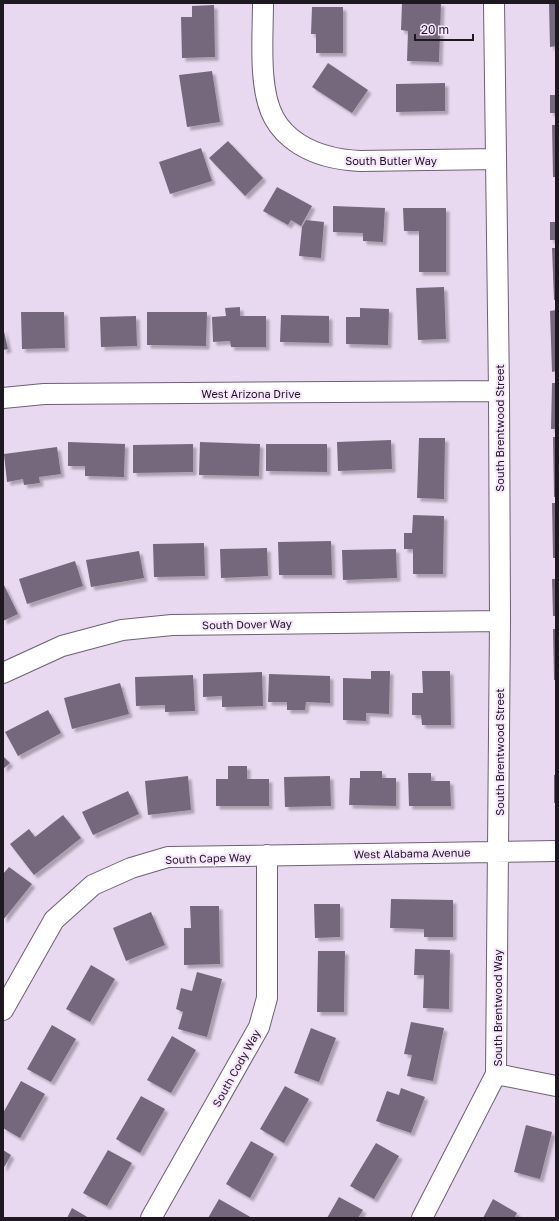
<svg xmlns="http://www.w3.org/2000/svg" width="559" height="1221" viewBox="0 0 559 1221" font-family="'Golos Text',sans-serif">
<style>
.building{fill:#76677c;filter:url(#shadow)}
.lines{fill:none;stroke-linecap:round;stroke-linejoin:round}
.minor-casing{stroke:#6f6075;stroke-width:22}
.minor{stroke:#fff;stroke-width:20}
.labels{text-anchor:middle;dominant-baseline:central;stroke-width:4;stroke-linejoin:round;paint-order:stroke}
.street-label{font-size:11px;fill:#1e1820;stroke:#f7e6fd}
</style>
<defs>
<filter id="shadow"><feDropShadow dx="3.5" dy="3.5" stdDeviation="1" flood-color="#0004"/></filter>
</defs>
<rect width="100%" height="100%" fill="#e9d9f0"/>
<path class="building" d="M 402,3 L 441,3 L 439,62 L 407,61 L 408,31 L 401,30 Z
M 549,3 L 556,3 L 556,46 L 550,47 Z
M 214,5 L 215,57 L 182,58 L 181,17 L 192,17 L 192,6 Z
M 312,7 L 343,7 L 343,53 L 316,53 L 316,34 L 311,34 Z
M 328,63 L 368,90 L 352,113 L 312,87 Z
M 212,71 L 220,122 L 187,127 L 179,75 Z
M 445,83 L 445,111 L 396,112 L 396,84 Z
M 550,95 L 556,95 L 556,113 L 550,113 Z
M 552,125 L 556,125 L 556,177 L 553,177 Z
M 228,141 L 263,178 L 245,196 L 209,158 Z
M 201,148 L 212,181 L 170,194 L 159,162 Z
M 277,187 L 312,206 L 301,226 L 291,220 L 288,225 L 263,211 Z
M 333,206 L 385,208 L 383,242 L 363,241 L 363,233 L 333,232 Z
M 403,208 L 446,208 L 446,272 L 419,272 L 419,231 L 404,231 Z
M 306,220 L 324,222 L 321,258 L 299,256 L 302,227 Z
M 550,222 L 556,222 L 556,240 L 550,240 Z
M 552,248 L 556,248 L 556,300 L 554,300 Z
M 444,287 L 446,339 L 418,340 L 416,288 Z
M 240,307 L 240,316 L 266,316 L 266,347 L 231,347 L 230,341 L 213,342 L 212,317 L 226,316 L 225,308 Z
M 360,308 L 389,309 L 388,345 L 346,344 L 346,317 L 360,317 Z
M 556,310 L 556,371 L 552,372 L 550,311 Z
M 21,312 L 64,312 L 65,348 L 22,349 Z
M 147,312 L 207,312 L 206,346 L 147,345 Z
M 281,315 L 329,316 L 329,343 L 280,342 Z
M 136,316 L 137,346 L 101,347 L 100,317 Z
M 3,327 L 8,349 L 3,350 Z
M 552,383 L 556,383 L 556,429 L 551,429 Z
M 553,437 L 556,437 L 556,497 L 554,497 Z
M 419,438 L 445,438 L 444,499 L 417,498 Z
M 391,440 L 392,469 L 338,471 L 337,442 Z
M 68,442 L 125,444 L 124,477 L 85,476 L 85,466 L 68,466 Z
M 200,442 L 260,444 L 259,476 L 199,475 Z
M 193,444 L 193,472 L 133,473 L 133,445 Z
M 266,444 L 327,444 L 327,472 L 266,471 Z
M 57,447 L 61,474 L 39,477 L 40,483 L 24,485 L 23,479 L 7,482 L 4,454 Z
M 552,503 L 556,503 L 556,558 L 553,558 Z
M 413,515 L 444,516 L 443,574 L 413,574 L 413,549 L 404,549 L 404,533 L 412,533 Z
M 331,541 L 332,575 L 279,575 L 278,542 Z
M 204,543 L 205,576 L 154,577 L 153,544 Z
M 267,548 L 268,576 L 221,578 L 220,549 Z
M 396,549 L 397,578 L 343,580 L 342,550 Z
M 139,551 L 144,578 L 91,587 L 86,560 Z
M 75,561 L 83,586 L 27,604 L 19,579 Z
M 552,579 L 556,579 L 556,616 L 553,616 Z
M 3,583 L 18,614 L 3,621 Z
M 553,629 L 556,629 L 556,680 L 554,680 Z
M 371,671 L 390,671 L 389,714 L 366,713 L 366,721 L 343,720 L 343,678 L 371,679 Z
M 422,671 L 450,671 L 451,725 L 422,725 L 421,715 L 412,715 L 412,693 L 423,693 Z
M 262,672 L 263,706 L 222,707 L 222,696 L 203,697 L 203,674 Z
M 269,674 L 330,676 L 330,703 L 306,702 L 305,710 L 287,710 L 287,702 L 268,702 Z
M 193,675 L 195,711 L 165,712 L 165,705 L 136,706 L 135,677 Z
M 120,683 L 129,714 L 72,729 L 64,698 Z
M 48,710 L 61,733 L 18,756 L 5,732 Z
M 3,756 L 10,763 L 3,769 Z
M 228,766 L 247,766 L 247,779 L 269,779 L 269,806 L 216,806 L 216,779 L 228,779 Z
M 360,771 L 382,771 L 382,778 L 396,778 L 396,806 L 349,805 L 350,778 L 360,778 Z
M 408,773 L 431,773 L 431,781 L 450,781 L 451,806 L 409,806 Z
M 554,775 L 556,775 L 556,803 L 554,803 Z
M 188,776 L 191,810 L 148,815 L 145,781 Z
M 330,776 L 331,806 L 285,807 L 284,777 Z
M 128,791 L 139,814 L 93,835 L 82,812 Z
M 63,815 L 81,838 L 34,875 L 10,844 L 29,829 L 35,837 Z
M 9,867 L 32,884 L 3,920 L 3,874 Z
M 391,899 L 453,900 L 453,937 L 424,937 L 424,929 L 390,928 Z
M 314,904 L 340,904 L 340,937 L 315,938 Z
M 190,906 L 219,906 L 220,964 L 184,965 L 184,928 L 191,928 Z
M 151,912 L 165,945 L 126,961 L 113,928 Z
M 415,949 L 450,950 L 449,1009 L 423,1008 L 424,975 L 414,975 Z
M 318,951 L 345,951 L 344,1012 L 317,1012 Z
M 91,965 L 115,979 L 90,1022 L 66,1009 Z
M 197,972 L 222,979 L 207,1037 L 178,1029 L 183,1012 L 176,1009 L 181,988 L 192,991 Z
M 411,1022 L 444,1028 L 433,1081 L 407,1076 L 412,1055 L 404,1054 Z
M 52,1025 L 76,1039 L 51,1082 L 27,1069 Z
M 311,1028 L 336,1038 L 319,1082 L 294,1073 Z
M 172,1036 L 196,1050 L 171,1093 L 147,1080 Z
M 21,1081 L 45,1094 L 20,1138 L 3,1128 L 3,1113 Z
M 285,1086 L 309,1099 L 284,1143 L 260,1129 Z
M 401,1088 L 425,1097 L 411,1133 L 376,1121 L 387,1091 L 399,1095 Z
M 141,1096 L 165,1109 L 140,1153 L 116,1139 Z
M 526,1125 L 552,1132 L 540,1179 L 514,1172 Z
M 251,1141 L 274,1154 L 250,1198 L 226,1184 Z
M 376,1143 L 399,1156 L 374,1199 L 350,1186 Z
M 3,1150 L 11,1155 L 3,1169 Z
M 108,1150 L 132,1163 L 107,1206 L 83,1193 Z
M 339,1197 L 363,1210 L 358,1218 L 327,1218 Z
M 219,1199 L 252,1218 L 208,1218 Z
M 493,1199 L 517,1213 L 514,1218 L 483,1218 Z
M 72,1208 L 89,1218 L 67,1218 Z"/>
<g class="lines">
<g class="minor-casing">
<path id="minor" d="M 263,3 C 263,36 258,89 274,118 C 280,129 288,137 299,144 C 318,156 338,160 360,161 L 496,159
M 3,398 L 44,394 L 499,391
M 3,673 L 62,646 L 122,630 L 172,625 L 500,621
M 3,1010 L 54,920 L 93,885 L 131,868 L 168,857 L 556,851
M 496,1074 L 556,1086
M 151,1218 L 259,1027 L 267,998 L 267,855
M 422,1218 L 496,1074 L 500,621 L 499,391 L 494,3"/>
</g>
<use href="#minor" class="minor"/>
</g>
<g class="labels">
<g class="street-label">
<text x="391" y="160">South Butler Way</text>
<text x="251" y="393">West Arizona Drive</text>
<text transform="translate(499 428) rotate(-90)">South Brentwood Street</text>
<text transform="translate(247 624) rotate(-1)">South Dover Way</text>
<text transform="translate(499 752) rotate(-90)">South Brentwood Street</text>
<text transform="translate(412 853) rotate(-1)">West Alabama Avenue</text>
<text transform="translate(208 858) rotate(-2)">South Cape Way</text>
<text transform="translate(497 1008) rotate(-90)">South Brentwood Way</text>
<text transform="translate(236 1068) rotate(-61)">South Cody Way</text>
</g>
</g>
<rect width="559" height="1221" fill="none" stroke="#1e1820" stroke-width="8"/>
<path d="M415 34v6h58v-6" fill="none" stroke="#1e1820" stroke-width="2"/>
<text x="421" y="34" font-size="12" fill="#1e1820" stroke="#f7e6fd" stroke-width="3" paint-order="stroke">20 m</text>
</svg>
